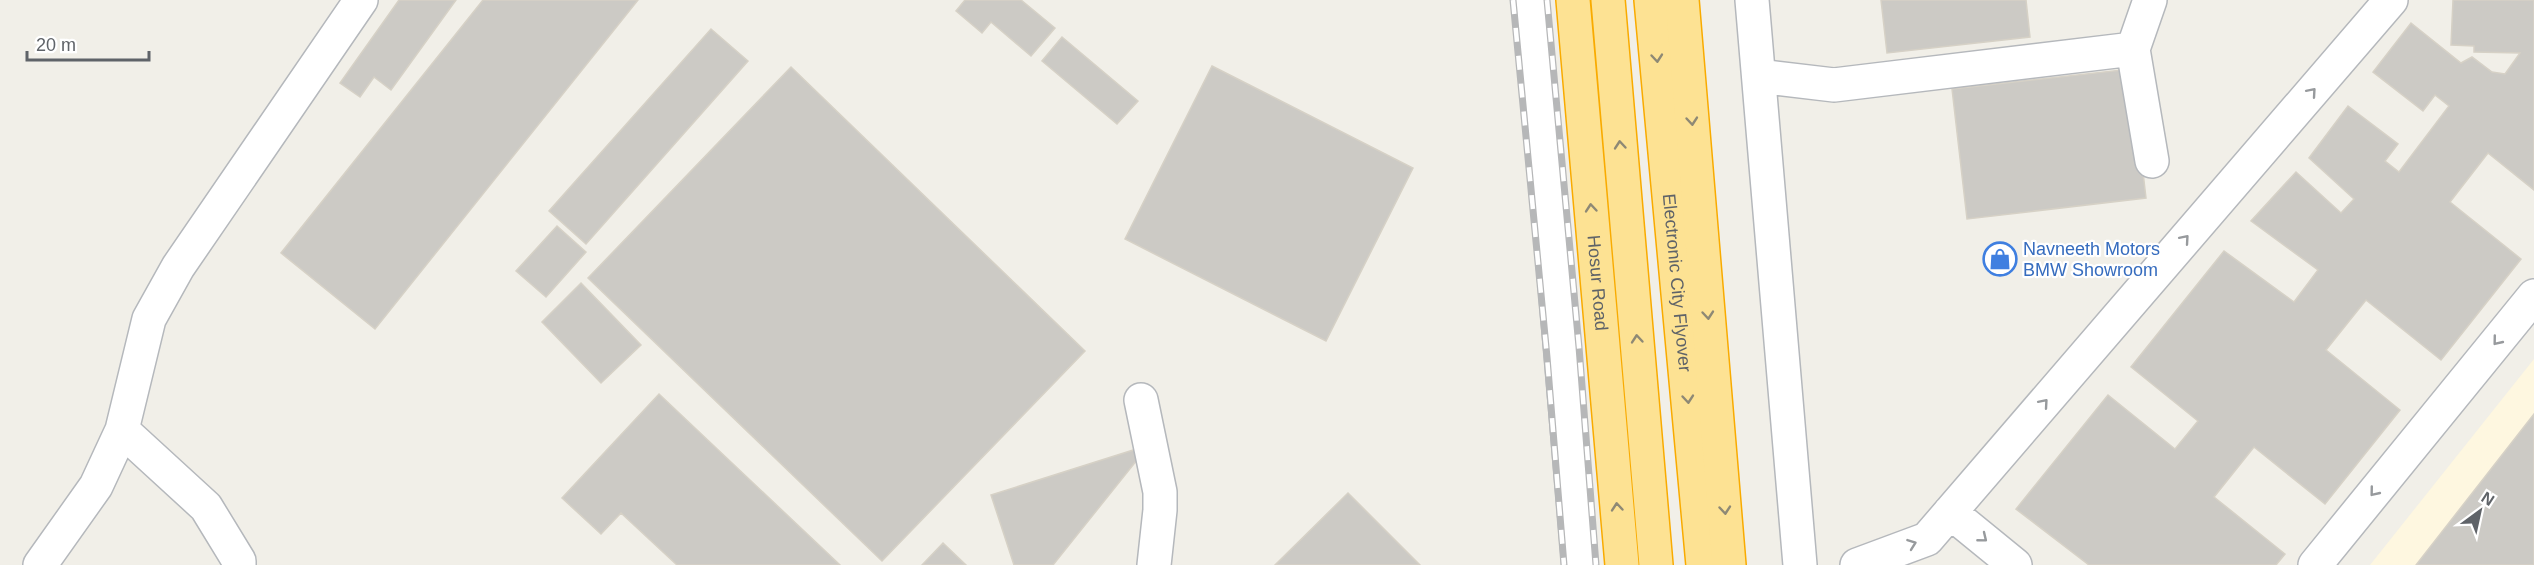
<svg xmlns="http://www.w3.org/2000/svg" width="2534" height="565" viewBox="0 0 2534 565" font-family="Arial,sans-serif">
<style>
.commercial{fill:#fef7e0}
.building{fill:#cccac5;stroke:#d6d1c6;stroke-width:1.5}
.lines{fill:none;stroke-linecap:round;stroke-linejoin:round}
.minor-casing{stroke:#b5b8bc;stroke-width:36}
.highway-casing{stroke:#f9ab00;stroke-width:36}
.minor{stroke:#fff;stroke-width:33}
.highway{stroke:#fde293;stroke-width:33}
.rail-casing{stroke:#b6b7b8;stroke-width:7}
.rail{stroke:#fff;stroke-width:4.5;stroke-dasharray:14;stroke-linecap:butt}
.oneway{stroke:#8e8975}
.oneway2{stroke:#979a9d}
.labels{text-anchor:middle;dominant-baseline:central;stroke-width:4.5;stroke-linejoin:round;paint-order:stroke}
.shop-label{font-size:18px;fill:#366cbe;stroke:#fff;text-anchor:start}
.street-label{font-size:18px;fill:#5f6368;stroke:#fff}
</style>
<rect width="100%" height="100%" fill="#f1efe8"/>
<path class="commercial" d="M 2534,359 L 2534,565 L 2370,565 Z"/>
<path class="building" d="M 399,0 L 456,0 L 391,90 L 374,77 L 360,97 L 340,83 Z
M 483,0 L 638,0 L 375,329 L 281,253 Z
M 965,0 L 1021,0 L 1055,28 L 1031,56 L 991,22 L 982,33 L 956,11 Z
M 1881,0 L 2026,0 L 2030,37 L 1887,53 Z
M 2453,0 L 2534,0 L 2534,190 L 2488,153 L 2450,202 L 2521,259 L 2441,360 L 2366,300 L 2326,350 L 2400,410 L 2325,504 L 2254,447 L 2214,497 L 2285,554 L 2276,565 L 2089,565 L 2016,509 L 2108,395 L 2175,449 L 2198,421 L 2131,367 L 2224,251 L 2294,302 L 2318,270 L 2251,221 L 2296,172 L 2341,213 L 2354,199 L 2309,158 L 2348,106 L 2398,144 L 2385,161 L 2399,172 L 2449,106 L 2435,95 L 2423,111 L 2373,72 L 2411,23 L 2461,63 L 2472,57 L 2492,72 L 2505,74 L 2520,53 L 2474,52 L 2474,46 L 2451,45 Z
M 711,29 L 748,61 L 586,244 L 549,211 Z
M 1062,37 L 1138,101 L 1117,124 L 1042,61 Z
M 1212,66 L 1413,168 L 1326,341 L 1125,239 Z
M 791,67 L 1085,351 L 882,561 L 588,278 Z
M 2131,69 L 2146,198 L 1967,219 L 1952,89 Z
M 557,226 L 586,252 L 546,297 L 516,271 Z
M 581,283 L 641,345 L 601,383 L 542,322 Z
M 659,394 L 840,565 L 677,565 L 621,513 L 601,534 L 562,498 Z
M 2534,414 L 2534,565 L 2416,565 Z
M 1149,445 L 1053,565 L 1014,565 L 991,495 Z
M 1348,493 L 1420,565 L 1275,565 Z
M 943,543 L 966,565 L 922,565 Z"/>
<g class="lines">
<g class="minor-casing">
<path id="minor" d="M 1531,0 L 1579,565
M 1752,0 L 1800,565
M 2133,49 L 2152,161
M 1759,76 L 1834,85 L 2133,49 L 2150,0
M 1141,400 L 1160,492 L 1160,510 L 1154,565
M 122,430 L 206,507 L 239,561 L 239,565
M 1950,512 L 2015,565
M 40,565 L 96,486 L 122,430 L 149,319 L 178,267 L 361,0
M 1857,565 L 1927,539 L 2391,0
M 2315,565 L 2534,296"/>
</g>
<g class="highway-casing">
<g id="highway">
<path id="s1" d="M 1573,0 L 1622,565"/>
<path d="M 1608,0 L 1656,565"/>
<path id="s2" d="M 1651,0 L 1703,565"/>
<path d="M 1682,0 L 1729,565"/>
</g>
</g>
<use href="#minor" class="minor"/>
<use href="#highway" class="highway"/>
<g class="rail-casing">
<path id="rail" d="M 1513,0 L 1547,357 L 1564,565
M 1547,0 L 1579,347 L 1596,565"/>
</g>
<use href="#rail" class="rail"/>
</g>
<defs><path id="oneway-chevron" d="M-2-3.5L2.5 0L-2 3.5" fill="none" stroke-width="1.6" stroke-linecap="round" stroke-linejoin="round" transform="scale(1.5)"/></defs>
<g class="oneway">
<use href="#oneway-chevron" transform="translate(1657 58) rotate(85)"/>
<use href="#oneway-chevron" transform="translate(1692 121) rotate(85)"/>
<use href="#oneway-chevron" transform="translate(1620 145) rotate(-95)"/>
<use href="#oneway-chevron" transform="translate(1591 208) rotate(-95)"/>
<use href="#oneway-chevron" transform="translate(1708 315) rotate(85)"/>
<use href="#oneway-chevron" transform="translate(1637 339) rotate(-95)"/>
<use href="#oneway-chevron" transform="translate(1688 399) rotate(85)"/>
<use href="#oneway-chevron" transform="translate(1617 507) rotate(-95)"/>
<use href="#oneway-chevron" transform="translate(1725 510) rotate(85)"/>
</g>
<g class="oneway2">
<use href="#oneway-chevron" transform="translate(2312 92) rotate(-49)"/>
<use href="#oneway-chevron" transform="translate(2185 239) rotate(-49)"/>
<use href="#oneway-chevron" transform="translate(2497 341) rotate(129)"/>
<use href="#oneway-chevron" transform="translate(2044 403) rotate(-49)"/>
<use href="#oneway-chevron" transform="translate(2374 492) rotate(129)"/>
<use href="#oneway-chevron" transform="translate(1983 538) rotate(39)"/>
<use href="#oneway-chevron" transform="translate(1912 544) rotate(-20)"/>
</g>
<defs>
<g id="shop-ring" transform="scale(1.725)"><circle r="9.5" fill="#fff" stroke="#3f7fe0" stroke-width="1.5"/><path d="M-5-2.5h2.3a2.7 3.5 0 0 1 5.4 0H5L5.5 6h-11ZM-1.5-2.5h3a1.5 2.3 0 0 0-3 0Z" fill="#3f7fe0"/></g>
</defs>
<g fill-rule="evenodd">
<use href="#shop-ring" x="2000" y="259"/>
</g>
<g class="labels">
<g class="shop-label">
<text x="2023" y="249">Navneeth Motors<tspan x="2023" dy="21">BMW Showroom</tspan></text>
</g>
<g class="street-label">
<text stroke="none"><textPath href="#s1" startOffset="284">Hosur Road</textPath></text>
<text stroke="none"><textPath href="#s2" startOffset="284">Electronic City Flyover</textPath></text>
</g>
</g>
<g transform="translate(2480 511) rotate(33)" stroke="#ffffff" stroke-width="4.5" paint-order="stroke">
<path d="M0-4.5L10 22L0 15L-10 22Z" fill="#5f6368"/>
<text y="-9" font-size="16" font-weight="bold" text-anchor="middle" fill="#5f6368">N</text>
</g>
<path d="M27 51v9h122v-9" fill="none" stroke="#5f6368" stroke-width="3"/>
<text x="36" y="51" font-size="18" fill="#5f6368" stroke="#ffffff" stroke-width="4.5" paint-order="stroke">20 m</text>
</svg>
